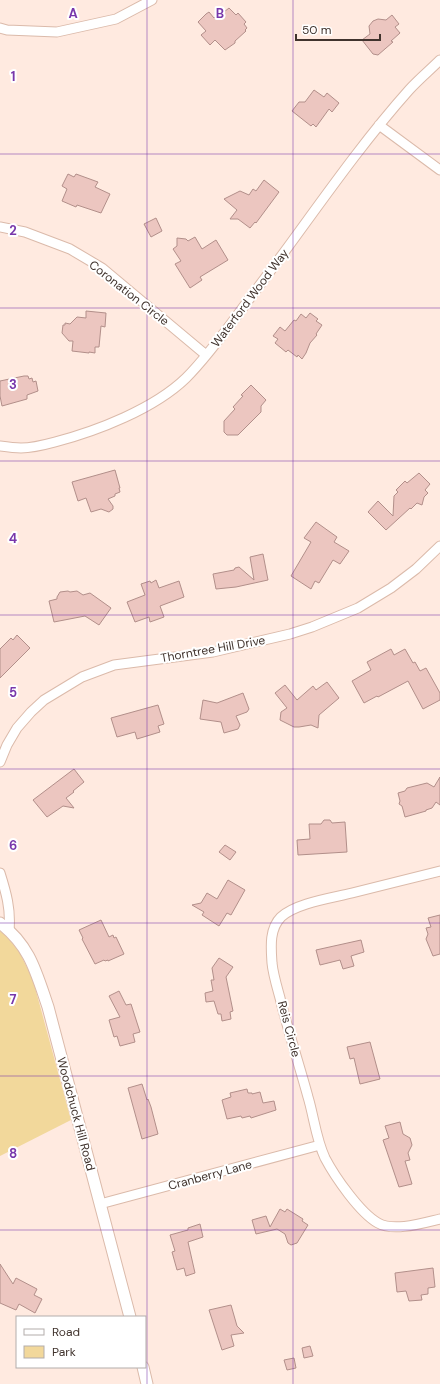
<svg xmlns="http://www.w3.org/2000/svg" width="440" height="1384" viewBox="0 0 440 1384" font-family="'DM Sans',sans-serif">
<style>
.green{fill:#f2d89b}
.building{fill:#ecc6c0;stroke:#b28f8a}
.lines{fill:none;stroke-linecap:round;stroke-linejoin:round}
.minor-casing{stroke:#dbbaaa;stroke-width:11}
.tertiary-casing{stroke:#dbbaaa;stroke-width:13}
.minor{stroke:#fff;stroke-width:9}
.tertiary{stroke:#fff;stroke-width:11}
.grid{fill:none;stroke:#7837ab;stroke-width:1;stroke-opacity:0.55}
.labels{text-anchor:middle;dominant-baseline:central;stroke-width:4;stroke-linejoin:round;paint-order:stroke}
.street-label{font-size:12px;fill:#40332d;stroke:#fff}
.grid-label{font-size:13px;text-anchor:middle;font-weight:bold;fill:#7837ab;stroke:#fff;stroke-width:4;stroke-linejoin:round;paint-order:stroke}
</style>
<rect width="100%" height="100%" fill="#ffeae0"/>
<path class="green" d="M 0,931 L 6,935 L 20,953 L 33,980 L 71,1120 L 0,1156 Z"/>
<path class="building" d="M 229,8 L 236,15 L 238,13 L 246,22 L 244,24 L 247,28 L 245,30 L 246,31 L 235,41 L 235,43 L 225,50 L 215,40 L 210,45 L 201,35 L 206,31 L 198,22 L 206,14 L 209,12 L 214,18 L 222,11 L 224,12 Z
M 392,15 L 399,24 L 395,27 L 400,33 L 391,41 L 393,42 L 378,55 L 373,54 L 362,40 L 370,34 L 369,26 L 373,21 L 378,19 L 386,20 Z
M 314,90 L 324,97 L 327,93 L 339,103 L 332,112 L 329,109 L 316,127 L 313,124 L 311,126 L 292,111 L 299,102 L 305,102 Z
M 68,174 L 74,177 L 76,174 L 98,182 L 95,187 L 110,194 L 101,213 L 77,205 L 76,207 L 62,201 L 67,189 L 62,186 Z
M 264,180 L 279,192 L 256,223 L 255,222 L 250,228 L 238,219 L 230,219 L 237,210 L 224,199 L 240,191 L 249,195 L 253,189 L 256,191 Z
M 156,218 L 162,231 L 151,237 L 144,224 Z
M 195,237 L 202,249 L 216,240 L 228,260 L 200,277 L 202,280 L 190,288 L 175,264 L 181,261 L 173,249 L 177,246 L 177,238 L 186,239 L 188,241 Z
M 86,311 L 106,313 L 105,327 L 101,326 L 99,347 L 95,347 L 95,353 L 89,352 L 89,353 L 72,351 L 73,341 L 69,341 L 62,333 L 63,325 L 65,325 L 65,323 L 70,324 L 77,317 L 86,318 Z
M 310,313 L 318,319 L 316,321 L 322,325 L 316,334 L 317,335 L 310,343 L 306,353 L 302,359 L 298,355 L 297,357 L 288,350 L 286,352 L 275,343 L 278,339 L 273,336 L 280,327 L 285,331 L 294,320 L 296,321 L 301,314 L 306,318 Z
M 24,376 L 28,376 L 29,379 L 32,378 L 33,382 L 36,381 L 38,391 L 27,395 L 27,399 L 2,406 L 0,396 L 0,381 Z
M 251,385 L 266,400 L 261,406 L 261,412 L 238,435 L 227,435 L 224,432 L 224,421 L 235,409 L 233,407 L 243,396 L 241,395 Z
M 115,470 L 120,488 L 119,488 L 120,492 L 115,494 L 115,496 L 108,499 L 113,506 L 113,509 L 109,512 L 101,509 L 91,512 L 86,498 L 78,501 L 72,482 Z
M 419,473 L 430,484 L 425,490 L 428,493 L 424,497 L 422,505 L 417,503 L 411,509 L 410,508 L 386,530 L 368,512 L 378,501 L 393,516 L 394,496 L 398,492 L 396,490 L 405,481 L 407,483 Z
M 316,522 L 337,537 L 334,542 L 349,551 L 340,564 L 333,560 L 319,583 L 315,581 L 311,589 L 291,576 L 311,542 L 304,538 Z
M 263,554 L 268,580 L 236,587 L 216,589 L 213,574 L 234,570 L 235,568 L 239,567 L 254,580 L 250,557 Z
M 156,580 L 159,588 L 179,581 L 184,597 L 160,606 L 164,617 L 150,622 L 149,617 L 135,622 L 127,602 L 145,595 L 141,584 L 150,581 L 151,583 Z
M 68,591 L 70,592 L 77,591 L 83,595 L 90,593 L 111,608 L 99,625 L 85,616 L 54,622 L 49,601 L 57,599 L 57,597 L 60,592 Z
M 17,635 L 30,648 L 0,678 L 0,649 L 11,638 L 13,640 Z
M 391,649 L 394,655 L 405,649 L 413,663 L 415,662 L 420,671 L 426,668 L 440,693 L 440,700 L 423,709 L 408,681 L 378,697 L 377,696 L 364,703 L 352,681 L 371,670 L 367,662 Z
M 327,682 L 339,698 L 319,715 L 318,728 L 311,725 L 299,727 L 294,727 L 280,720 L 281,712 L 287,708 L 275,693 L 285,685 L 297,700 L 313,686 L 316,690 Z
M 243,693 L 249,709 L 247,712 L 236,716 L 240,725 L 238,729 L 224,733 L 221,722 L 200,719 L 203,700 L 217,703 Z
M 158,705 L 164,724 L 158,726 L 160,732 L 137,739 L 135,732 L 117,737 L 111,718 Z
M 74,769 L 84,782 L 73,791 L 74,792 L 66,798 L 74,808 L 63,806 L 47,817 L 33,800 Z
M 440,777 L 440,805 L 436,802 L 432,808 L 426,810 L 426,811 L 405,817 L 402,806 L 399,804 L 400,801 L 398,793 L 405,791 L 407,788 L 427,783 L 434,787 Z
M 324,820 L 330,820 L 332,823 L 345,822 L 347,852 L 298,855 L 297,840 L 310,839 L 309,824 L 321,824 Z
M 225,845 L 236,852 L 230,860 L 219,852 Z
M 228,880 L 245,890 L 231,915 L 227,913 L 219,926 L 202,915 L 204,912 L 192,905 L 201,903 L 207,893 L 217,899 Z
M 440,915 L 440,954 L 433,956 L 426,939 L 428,934 L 426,928 L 431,927 L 428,918 Z
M 101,920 L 109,937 L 113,935 L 114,938 L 116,937 L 124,954 L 108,961 L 108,960 L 105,961 L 104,960 L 95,964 L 82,939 L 83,938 L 79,930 Z
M 361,940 L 364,952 L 351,956 L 354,966 L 343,969 L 340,960 L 320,965 L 316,950 Z
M 219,958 L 233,967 L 226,977 L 233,1011 L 230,1012 L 231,1019 L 222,1021 L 221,1014 L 218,1014 L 214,1001 L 206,1002 L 205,993 L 213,991 L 211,980 L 214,980 L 212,968 Z
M 119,991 L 126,1005 L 131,1004 L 140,1032 L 133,1034 L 135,1042 L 120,1046 L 117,1036 L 114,1037 L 109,1020 L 120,1017 L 109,996 Z
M 370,1042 L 380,1079 L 360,1084 L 354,1058 L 350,1059 L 347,1047 Z
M 142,1084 L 147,1100 L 148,1099 L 151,1107 L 158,1134 L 142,1139 L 128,1088 Z
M 247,1089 L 248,1093 L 252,1093 L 252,1094 L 260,1092 L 263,1103 L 274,1101 L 276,1110 L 251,1118 L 250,1116 L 242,1118 L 241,1116 L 227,1119 L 222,1100 L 231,1097 L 230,1093 Z
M 400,1122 L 403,1134 L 410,1138 L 412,1145 L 408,1153 L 410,1160 L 405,1161 L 412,1184 L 399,1187 L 383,1140 L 389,1138 L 385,1126 Z
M 280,1209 L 285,1212 L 287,1209 L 303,1219 L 302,1221 L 308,1225 L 297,1243 L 291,1245 L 288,1243 L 285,1234 L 277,1229 L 256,1234 L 252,1220 L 266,1216 L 270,1227 Z
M 200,1224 L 203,1237 L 188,1242 L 195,1273 L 186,1276 L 184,1268 L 177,1270 L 172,1252 L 175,1251 L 170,1235 L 188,1230 L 188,1228 Z
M 0,1264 L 13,1284 L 16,1278 L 37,1289 L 34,1295 L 42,1299 L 35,1313 L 19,1304 L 16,1310 L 0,1303 Z
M 433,1268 L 435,1287 L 428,1288 L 428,1294 L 421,1295 L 422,1300 L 409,1301 L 406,1291 L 397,1292 L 395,1273 Z
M 231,1305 L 237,1326 L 244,1333 L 231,1335 L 234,1346 L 222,1350 L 209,1310 Z
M 310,1346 L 313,1356 L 304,1358 L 302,1348 Z
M 294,1358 L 296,1368 L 287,1370 L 284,1360 Z"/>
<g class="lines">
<g class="minor-casing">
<path id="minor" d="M 0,28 L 7,30 L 57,32 L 116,19 L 152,0
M 379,125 L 440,170
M 0,227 L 25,232 L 70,249 L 102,268 L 206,355
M 0,446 C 7,447 14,448 21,448 C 33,448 44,445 55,442 C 97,431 154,409 186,378 C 211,353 231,323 253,294 C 305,226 352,154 409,90 C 419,79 430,70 440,60
M 0,762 L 7,745 L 17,728 L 31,712 L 44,700 L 82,677 L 114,665 L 213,652 L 290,634 L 312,627 L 358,608 L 391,588 L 416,569 L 440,546
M 440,871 C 411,878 381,886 352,893 C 332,898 296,903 281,917 C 269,929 271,948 272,963 C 273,974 277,987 280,998 C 288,1031 299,1064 308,1097 C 314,1117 316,1139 325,1158 C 335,1177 360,1213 378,1223 C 394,1232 423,1223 440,1219
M 0,873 C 6,892 11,909 9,930
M 100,1204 L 320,1145"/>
</g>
<g class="tertiary-casing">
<path id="tertiary" d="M 0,923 C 30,946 36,972 48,1007 L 130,1317
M 143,1367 L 147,1384"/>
</g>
<use href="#minor" class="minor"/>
<use href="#tertiary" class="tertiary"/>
</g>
<path class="grid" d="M 147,0 L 147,1384M 293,0 L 293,1384M 0,154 L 440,154M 0,308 L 440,308M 0,461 L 440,461M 0,615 L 440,615M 0,769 L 440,769M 0,923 L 440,923M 0,1076 L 440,1076M 0,1230 L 440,1230"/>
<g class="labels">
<g class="street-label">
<text transform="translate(129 293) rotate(38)">Coronation Circle</text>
<text transform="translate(250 298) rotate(-53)">Waterford Wood Way</text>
<text transform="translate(213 649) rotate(-10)">Thorntree Hill Drive</text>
<text transform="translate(289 1029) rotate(75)">Reis Circle</text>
<text transform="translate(76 1114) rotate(75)">Woodchuck Hill Road</text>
<text transform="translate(210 1175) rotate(-15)">Cranberry Lane</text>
</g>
</g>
<g class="grid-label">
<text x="73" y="18">A</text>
<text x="220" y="18">B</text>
<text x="13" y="81">1</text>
<text x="13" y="235">2</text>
<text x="13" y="389">3</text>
<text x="13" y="543">4</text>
<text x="13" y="697">5</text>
<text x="13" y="850">6</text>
<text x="13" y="1004">7</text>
<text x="13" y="1158">8</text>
</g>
<rect x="16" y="1316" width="130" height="52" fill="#ffffff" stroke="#b3adab"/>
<rect x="24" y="1329" width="20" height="6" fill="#ffffff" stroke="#b3adab"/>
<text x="52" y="1336" font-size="12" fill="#40332d">Road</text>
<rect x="24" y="1346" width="20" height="12" fill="#f2d89b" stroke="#b3adab"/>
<text x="52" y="1356" font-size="12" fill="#40332d">Park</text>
<path d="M296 34v6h84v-6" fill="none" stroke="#40332d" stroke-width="2"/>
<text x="302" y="34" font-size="12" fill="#40332d" stroke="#ffffff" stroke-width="3" paint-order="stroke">50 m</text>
</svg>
